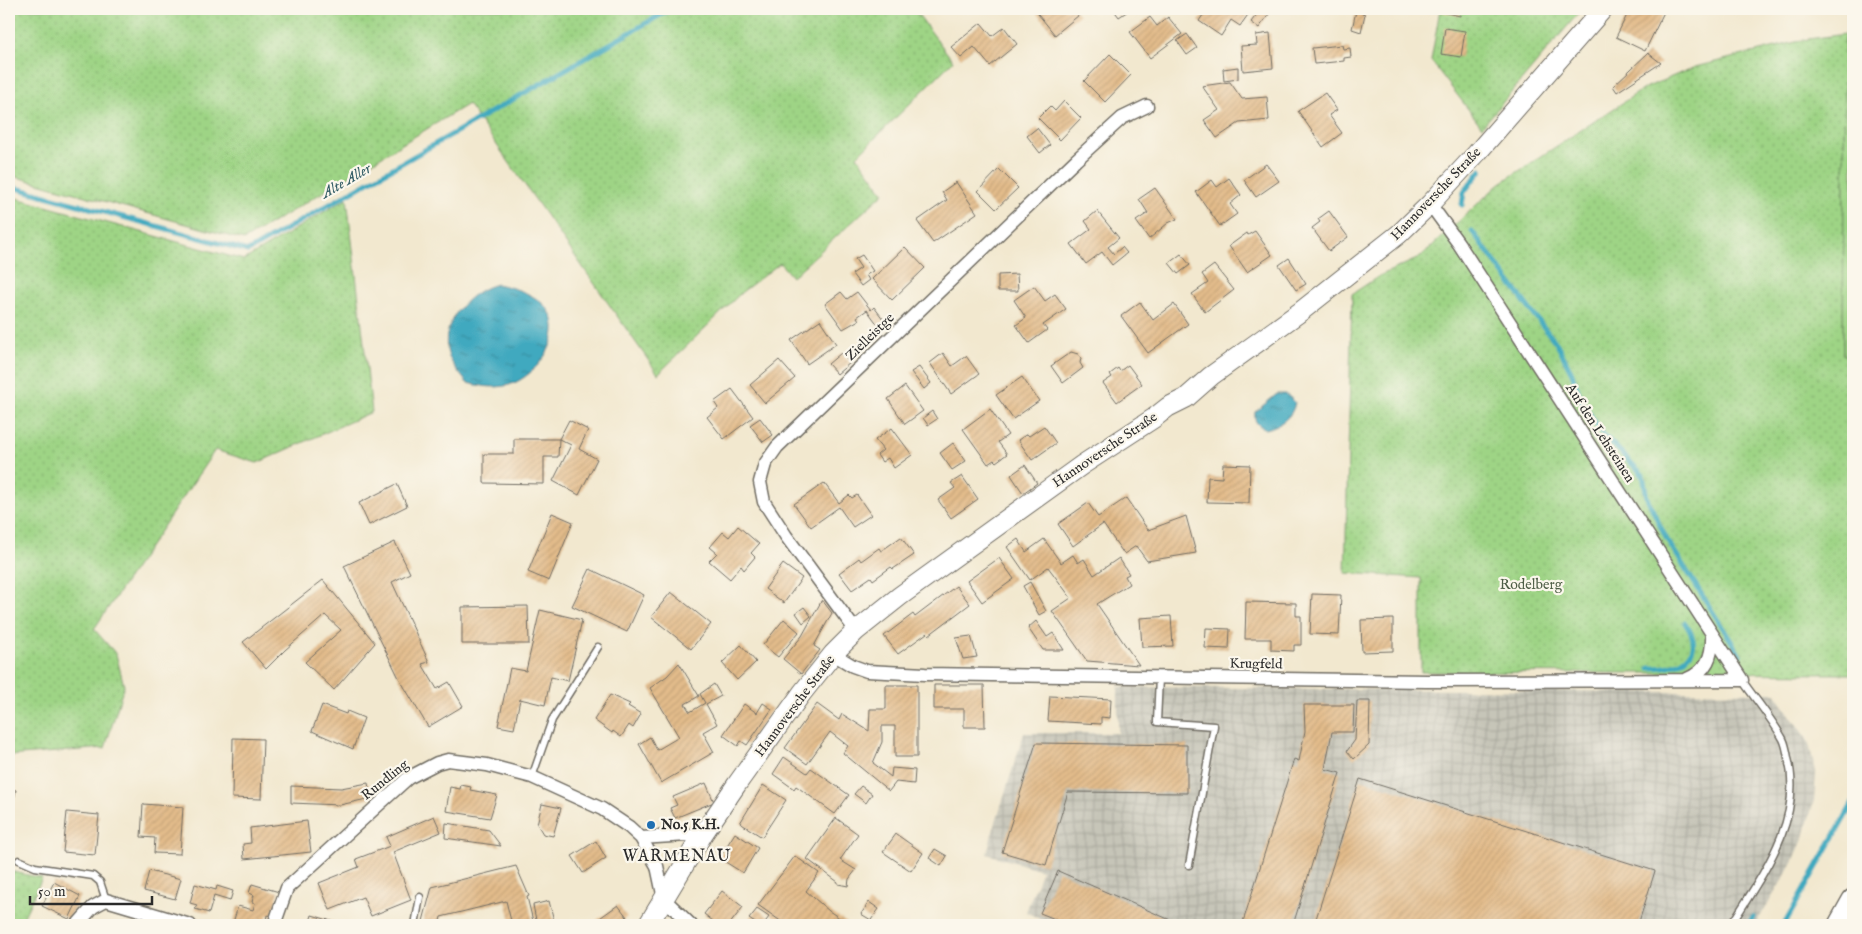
<svg xmlns="http://www.w3.org/2000/svg" width="1862" height="934" viewBox="0 0 1862 934" font-family="'IM FELL English',serif">
<style>
.industrial{fill:url(#industrial-grid)}
.grass{fill:url(#grass-dots);stroke:#648058}
.garden{fill:#9ed485;stroke:#648058}
.water{fill:url(#water-ripples);stroke:#366a75}
.lines{fill:none;stroke-linecap:round;stroke-linejoin:round}
.stream{stroke:#40a9bf;stroke-width:5}
.building{fill:url(#building-hatch)}
.lane-casing{stroke:#716d64;stroke-width:9}
.street-casing{stroke:#716d64;stroke-width:15}
.secondary-casing{stroke:#716d64;stroke-width:21}
.primary-casing{stroke:#716d64;stroke-width:24}
.lane{stroke:#fff;stroke-width:6}
.street{stroke:#fff;stroke-width:12}
.secondary{stroke:#fff;stroke-width:19}
.primary{stroke:#fff;stroke-width:21}
.poi-dot{fill:#1f6fb2;stroke:#fbf7ec;stroke-width:2}
.labels{text-anchor:middle;dominant-baseline:central;stroke-width:4.5;stroke-linejoin:round;paint-order:stroke}
.street-label{font-size:14px;fill:#2b2b2b;stroke:#fbf7ec}
.park-label{font-size:14px;fill:#4e5e46;stroke:#fbf7ec}
.poi-label{font-size:14px;font-weight:bold;fill:#2b2b2b;stroke:#fbf7ec;text-anchor:start}
.water-label{font-size:15px;font-style:italic;fill:#335d66;stroke:#fbf7ec}
.quarter-label{font-size:16px;letter-spacing:1px;fill:#2b2b2b;stroke:#fbf7ec}
</style>
<defs>
<pattern id="industrial-grid" width="8" height="8" patternUnits="userSpaceOnUse" patternTransform="scale(1.25)"><rect width="8" height="8" fill="#c6c5b8"/><path d="M0 4h8M4 0v8" fill="none" stroke="#aaa99e"/></pattern>
<pattern id="grass-dots" width="8" height="8" patternUnits="userSpaceOnUse" patternTransform="scale(1.25)"><rect width="8" height="8" fill="#9ed485"/><path d="M2 2h.1M6 6h.1" fill="none" stroke="#88b673" stroke-width="1.8" stroke-linecap="round"/></pattern>
<pattern id="water-ripples" width="26" height="14" patternUnits="userSpaceOnUse" patternTransform="scale(1.25)"><rect width="26" height="14" fill="#40a9bf"/><path d="M2 4q2-2 4 0t4 0M15 11q2-2 4 0t4 0" fill="none" stroke="#368a9b"/></pattern>
<pattern id="building-hatch" width="6" height="6" patternUnits="userSpaceOnUse" patternTransform="scale(1.25)"><rect width="6" height="6" fill="#e3bc8b"/><path d="M-1 1l2-2M0 6l6-6M5 7l2-2" fill="none" stroke="#c3a278"/></pattern>
</defs>
<rect width="100%" height="100%" fill="#fbf7ec"/>
<filter id="ink" filterUnits="userSpaceOnUse"><feTurbulence type="fractalNoise" baseFrequency=".02" numOctaves="2"/><feDisplacementMap in="SourceGraphic" scale="10" xChannelSelector="R" yChannelSelector="G"/><feConvolveMatrix kernelMatrix="1 2 1 2 8 2 1 2 1" color-interpolation-filters="sRGB"/></filter>
<filter id="wash" filterUnits="userSpaceOnUse"><feTurbulence type="fractalNoise" baseFrequency=".0096" numOctaves="4" result="noise"/><feDisplacementMap in="SourceGraphic" scale="20" xChannelSelector="R" yChannelSelector="G"/><feGaussianBlur stdDeviation="1.12" result="paint"/><feColorMatrix in="noise" values="0 0 0 0 0 0 0 0 0 0 0 0 0 0 0 0 0 1.4 0 .05"/><feComposite in="paint" operator="in"/></filter>
<g filter="url(#wash)">
<rect width="100%" height="100%" fill="#f2e8cf"/>
<path class="industrial" d="M 1118,687 L 1775,693 L 1808,741 L 1816,772 L 1814,800 L 1804,837 L 1792,864 L 1755,925 L 1048,925 L 1049,923 L 1026,912 L 1042,870 L 987,854 L 992,834 L 1024,733 L 1118,733 Z"/>
<path class="grass" d="M 9,9 L 914,9 L 953,61 L 857,156 L 884,193 L 792,277 L 780,263 L 742,292 L 658,374 L 468,104 L 244,240 L 9,175 Z
M 1440,9 L 1582,9 L 1482,127 L 1431,61 Z
M 1845,34 L 1843,355 L 1853,356 L 1853,674 L 1421,672 L 1421,578 L 1345,573 L 1352,294 L 1379,276 L 1419,258 L 1499,184 L 1645,88 L 1695,67 L 1808,39 Z
M 9,196 L 244,260 L 347,198 L 372,412 L 257,463 L 215,450 L 94,629 L 116,654 L 124,686 L 105,748 L 9,756 Z
M 9,871 L 42,878 L 20,925 L 9,925 Z"/>
<path class="garden" d="M 1845,34 L 1853,35 L 1853,356 L 1843,355 Z"/>
<path class="water" d="M 497,284 C 514,288 530,292 543,304 C 572,330 538,376 509,385 C 494,389 481,386 467,383 C 461,375 453,366 449,357 C 437,325 468,291 497,284 Z
M 1277,394 L 1286,394 L 1295,402 C 1293,417 1281,425 1266,429 C 1257,425 1254,422 1255,412 Z"/>
<g class="lines">
<path class="stream" d="M 9,186 L 248,251 L 671,9
M 1462,205 L 1464,192 L 1481,170
M 1472,231 L 1534,315 L 1557,344 L 1572,373 L 1582,402 L 1603,434 L 1643,475 L 1647,498 L 1666,538 L 1740,655
M 1650,668 C 1679,668 1708,655 1685,623
M 1748,925 L 1753,917
M 1784,925 L 1853,803"/>
</g>
<g id="blocks">
<path class="building" d="M 1034,9 L 1074,9 L 1079,15 L 1055,35 Z
M 1109,9 L 1131,9 L 1119,17 L 1113,9 L 1111,12 Z
M 1207,9 L 1252,9 L 1240,26 L 1231,20 L 1221,36 L 1199,21 Z
M 1261,9 L 1269,14 L 1259,28 L 1251,22 Z
M 1443,9 L 1461,9 L 1460,16 L 1442,12 Z
M 1630,9 L 1658,9 L 1664,12 L 1645,51 L 1616,37 Z
M 1356,11 L 1365,14 L 1361,32 L 1352,29 Z
M 1150,17 L 1157,26 L 1168,17 L 1182,34 L 1150,58 L 1130,32 Z
M 981,23 L 992,36 L 1004,27 L 1017,44 L 990,66 L 974,47 L 961,58 L 951,47 Z
M 1445,28 L 1465,31 L 1461,57 L 1441,54 Z
M 1270,33 L 1273,68 L 1243,71 L 1241,46 L 1257,45 L 1256,35 Z
M 1187,34 L 1197,48 L 1187,55 L 1177,41 Z
M 1342,45 L 1343,49 L 1350,48 L 1351,57 L 1344,58 L 1344,61 L 1314,64 L 1312,48 Z
M 1648,53 L 1661,63 L 1617,92 L 1613,86 Z
M 1110,54 L 1131,75 L 1105,102 L 1084,81 Z
M 1238,67 L 1238,79 L 1224,81 L 1223,69 Z
M 1230,82 L 1242,99 L 1267,97 L 1269,120 L 1239,123 L 1217,138 L 1204,120 L 1219,110 L 1202,86 Z
M 1325,93 L 1337,110 L 1329,115 L 1342,133 L 1323,147 L 1298,111 Z
M 1064,101 L 1081,118 L 1060,140 L 1038,118 L 1050,106 L 1055,111 Z
M 1037,128 L 1050,145 L 1040,153 L 1027,136 Z
M 1266,164 L 1279,181 L 1256,197 L 1244,180 Z
M 999,169 L 1018,188 L 996,209 L 978,191 Z
M 1229,178 L 1241,195 L 1230,204 L 1237,214 L 1220,226 L 1196,192 L 1212,180 L 1217,187 Z
M 956,182 L 977,213 L 933,243 L 917,221 L 947,200 L 942,192 Z
M 1155,188 L 1177,219 L 1168,223 L 1149,239 L 1136,221 L 1148,213 L 1139,199 Z
M 1097,211 L 1119,238 L 1108,247 L 1114,254 L 1122,247 L 1127,253 L 1112,265 L 1102,252 L 1086,264 L 1071,244 L 1091,229 L 1085,221 Z
M 1329,211 L 1348,237 L 1329,251 L 1312,228 L 1320,222 L 1318,219 Z
M 1255,231 L 1272,255 L 1247,272 L 1229,246 L 1247,233 L 1248,235 Z
M 905,247 L 925,268 L 892,300 L 872,279 Z
M 1181,254 L 1190,265 L 1178,274 L 1169,263 Z
M 862,255 L 873,271 L 866,275 L 869,280 L 861,286 L 852,274 L 861,268 L 855,259 Z
M 1289,258 L 1306,284 L 1296,290 L 1279,265 Z
M 1214,265 L 1234,290 L 1205,312 L 1192,294 L 1208,283 L 1202,274 Z
M 1017,274 L 1018,291 L 998,291 L 998,275 Z
M 1034,286 L 1045,301 L 1055,294 L 1066,309 L 1043,325 L 1047,330 L 1029,343 L 1016,325 L 1026,318 L 1014,300 Z
M 841,292 L 847,299 L 857,292 L 871,310 L 874,307 L 887,324 L 881,329 L 867,310 L 857,317 L 859,320 L 843,329 L 825,304 Z
M 1140,302 L 1153,320 L 1174,304 L 1188,324 L 1148,353 L 1121,316 Z
M 820,320 L 836,344 L 807,364 L 791,340 Z
M 1071,352 L 1078,354 L 1081,358 L 1080,363 L 1083,368 L 1063,383 L 1051,366 Z
M 841,353 L 850,363 L 837,374 L 828,364 Z
M 943,353 L 952,366 L 966,356 L 979,374 L 951,394 L 930,363 Z
M 779,360 L 795,378 L 765,403 L 750,385 Z
M 1128,365 L 1142,384 L 1117,402 L 1103,383 L 1112,377 L 1110,374 L 1118,368 L 1120,371 Z
M 919,367 L 931,383 L 924,389 L 911,372 Z
M 1022,377 L 1039,401 L 1013,419 L 996,395 Z
M 905,386 L 923,411 L 905,424 L 888,399 Z
M 732,389 L 753,417 L 724,439 L 707,417 L 718,408 L 714,402 Z
M 990,409 L 1008,435 L 998,442 L 1007,454 L 996,462 L 994,460 L 988,464 L 963,429 Z
M 932,411 L 937,419 L 928,425 L 923,418 Z
M 760,418 L 773,435 L 763,442 L 750,425 Z
M 569,420 L 588,430 L 579,449 L 597,459 L 579,495 L 553,481 L 571,445 L 559,439 L 558,457 L 544,457 L 544,484 L 484,483 L 484,454 L 514,454 L 514,439 L 559,439 Z
M 1044,426 L 1056,443 L 1032,460 L 1018,440 L 1027,434 L 1029,436 Z
M 892,428 L 912,455 L 894,468 L 888,458 L 882,462 L 877,455 L 883,450 L 875,440 Z
M 953,443 L 966,461 L 952,470 L 940,453 Z
M 1223,464 L 1250,465 L 1249,503 L 1207,502 L 1208,477 L 1222,478 Z
M 1025,465 L 1037,483 L 1023,493 L 1011,475 Z
M 962,476 L 978,499 L 951,518 L 938,500 L 955,488 L 951,483 Z
M 824,483 L 839,503 L 849,495 L 852,498 L 857,495 L 871,515 L 853,527 L 839,507 L 811,527 L 794,504 Z
M 397,484 L 407,506 L 369,525 L 359,503 Z
M 1126,498 L 1148,530 L 1186,516 L 1196,553 L 1147,561 L 1136,546 L 1124,554 L 1103,524 L 1073,546 L 1058,524 L 1088,503 L 1098,517 Z
M 552,513 L 573,522 L 549,581 L 528,572 Z
M 738,526 L 759,544 L 751,553 L 755,557 L 744,570 L 741,566 L 730,579 L 709,561 L 717,553 L 710,547 L 723,532 L 729,537 Z
M 901,537 L 914,555 L 893,569 L 891,567 L 873,580 L 871,577 L 852,590 L 839,573 L 859,558 L 861,561 L 879,548 L 881,551 Z
M 1018,539 L 1026,552 L 1044,539 L 1061,563 L 1073,555 L 1078,563 L 1084,559 L 1094,575 L 1119,558 L 1129,574 L 1125,576 L 1129,584 L 1097,604 L 1139,665 L 1087,661 L 1052,611 L 1071,598 L 1048,567 L 1030,580 L 1007,547 Z
M 395,542 L 410,573 L 392,582 L 429,662 L 422,664 L 437,689 L 449,682 L 463,706 L 428,727 L 399,678 L 344,566 Z
M 999,558 L 1014,579 L 982,602 L 967,581 Z
M 783,564 L 802,578 L 784,603 L 765,589 Z
M 590,569 L 644,595 L 627,632 L 572,606 Z
M 323,580 L 375,643 L 334,690 L 305,662 L 341,630 L 325,615 L 285,650 L 266,669 L 243,642 Z
M 1030,582 L 1046,611 L 1039,615 L 1023,586 Z
M 956,586 L 970,604 L 929,635 L 927,633 L 898,654 L 884,636 L 913,614 L 915,617 Z
M 671,592 L 711,624 L 691,649 L 651,617 Z
M 1312,594 L 1341,595 L 1339,635 L 1310,634 Z
M 822,600 L 832,613 L 814,646 L 820,650 L 801,674 L 783,659 L 802,636 Z
M 1246,602 L 1296,603 L 1296,616 L 1301,616 L 1301,645 L 1294,645 L 1294,651 L 1271,650 L 1271,639 L 1245,639 Z
M 528,606 L 529,644 L 462,644 L 462,607 Z
M 804,607 L 811,616 L 803,623 L 796,613 Z
M 540,610 L 582,620 L 568,681 L 551,677 L 545,705 L 520,699 L 514,729 L 498,726 L 510,668 L 526,671 Z
M 1171,616 L 1173,646 L 1142,647 L 1140,618 Z
M 784,619 L 799,632 L 778,657 L 763,645 Z
M 1393,619 L 1393,651 L 1362,652 L 1361,620 Z
M 1036,621 L 1047,637 L 1053,633 L 1064,650 L 1043,650 L 1028,628 Z
M 1206,628 L 1230,629 L 1229,649 L 1205,648 Z
M 971,636 L 977,657 L 963,659 L 956,638 Z
M 741,645 L 756,662 L 737,680 L 722,663 Z
M 679,663 L 699,696 L 685,704 L 690,712 L 705,703 L 700,694 L 714,684 L 721,696 L 706,704 L 717,724 L 703,732 L 714,752 L 661,783 L 639,744 L 650,737 L 657,750 L 679,737 L 650,688 L 667,676 Z
M 886,685 L 917,685 L 917,757 L 895,757 L 895,726 L 882,726 L 882,742 L 873,763 L 891,777 L 892,768 L 915,770 L 914,784 L 896,782 L 889,791 L 843,753 L 848,746 L 830,732 L 807,764 L 785,748 L 817,704 L 839,720 L 842,714 L 869,731 L 870,709 L 886,709 Z
M 934,685 L 984,685 L 985,727 L 964,727 L 964,709 L 934,709 Z
M 610,695 L 630,704 L 628,706 L 641,714 L 633,728 L 629,725 L 621,737 L 613,731 L 612,733 L 594,720 Z
M 1050,696 L 1111,699 L 1110,718 L 1101,717 L 1101,724 L 1048,721 Z
M 1357,701 L 1370,701 L 1369,745 L 1354,759 L 1347,751 L 1355,740 Z
M 763,703 L 772,709 L 747,745 L 741,741 L 738,746 L 723,735 L 744,704 L 757,713 Z
M 322,705 L 346,714 L 347,711 L 364,718 L 353,749 L 312,731 Z
M 1304,705 L 1354,705 L 1353,732 L 1332,732 L 1325,769 L 1340,773 L 1293,925 L 1242,925 L 1294,759 L 1299,761 L 1305,731 Z
M 233,738 L 263,739 L 261,799 L 232,798 Z
M 1036,743 L 1187,745 L 1187,793 L 1068,792 L 1046,865 L 1002,852 Z
M 784,757 L 807,773 L 811,768 L 849,795 L 835,814 L 796,786 L 794,789 L 773,774 Z
M 1360,779 L 1655,871 L 1638,925 L 1314,925 Z
M 368,783 L 371,798 L 340,805 L 291,803 L 291,786 L 341,788 Z
M 706,783 L 714,802 L 675,818 L 670,808 L 677,805 L 673,797 Z
M 461,785 L 471,787 L 470,790 L 497,795 L 490,818 L 446,811 L 450,787 L 460,789 Z
M 763,785 L 786,800 L 762,837 L 740,823 Z
M 861,786 L 872,794 L 866,803 L 854,794 Z
M 9,788 L 16,790 L 10,818 L 9,818 Z
M 143,804 L 183,807 L 180,854 L 154,853 L 155,838 L 141,837 Z
M 542,804 L 561,808 L 553,836 L 543,834 L 537,824 Z
M 67,812 L 99,815 L 95,855 L 63,852 Z
M 434,816 L 441,832 L 393,852 L 411,900 L 371,916 L 363,897 L 330,910 L 319,883 L 359,867 L 356,859 L 390,846 L 386,837 Z
M 836,818 L 858,834 L 840,860 L 856,870 L 849,879 L 848,886 L 838,884 L 838,882 L 807,859 Z
M 307,821 L 311,852 L 244,859 L 243,844 L 251,843 L 250,828 Z
M 446,823 L 489,830 L 501,846 L 445,838 Z
M 735,833 L 758,848 L 743,873 L 719,858 Z
M 896,834 L 923,853 L 911,871 L 883,852 Z
M 596,841 L 606,858 L 583,873 L 572,856 Z
M 935,849 L 947,856 L 941,866 L 929,858 Z
M 795,856 L 819,873 L 806,891 L 829,911 L 850,925 L 786,925 L 758,905 Z
M 516,866 L 529,896 L 527,897 L 534,925 L 512,925 L 506,901 L 441,917 L 439,925 L 422,925 L 432,887 Z
M 149,871 L 181,879 L 175,899 L 144,891 Z
M 1058,871 L 1175,922 L 1183,925 L 1070,925 L 1040,913 Z
M 54,882 L 80,896 L 69,919 L 42,906 Z
M 195,884 L 216,890 L 217,886 L 233,891 L 230,901 L 214,896 L 209,913 L 195,909 L 197,905 L 190,903 Z
M 252,884 L 279,892 L 272,916 L 267,915 L 266,921 L 258,919 L 256,925 L 241,925 L 233,923 L 238,906 L 253,910 L 255,903 L 252,902 L 254,895 L 249,893 Z
M 722,891 L 743,907 L 729,925 L 718,925 L 704,914 Z
M 549,901 L 555,925 L 537,925 L 533,905 Z
M 869,902 L 879,909 L 871,920 L 861,914 Z
M 618,905 L 627,917 L 622,921 L 625,925 L 601,925 L 597,920 Z
M 757,909 L 769,917 L 763,925 L 758,925 L 749,919 Z
M 312,915 L 338,923 L 337,925 L 309,925 Z"/>
</g>
</g>
<g filter="url(#ink)">
<use href="#blocks" fill-opacity="0" stroke="#716d64" stroke-width="1"/>
<g class="lines">
<g class="lane-casing">
<path id="lane" d="M 1159,677 L 1157,722 L 1214,726 L 1189,865
M 532,777 L 552,720 L 598,647
M 19,860 L 35,867 L 93,876 L 100,882 L 106,900
M 415,925 L 420,897
M 1731,925 C 1762,875 1804,820 1788,758 C 1787,752 1786,745 1783,739 C 1772,719 1755,699 1742,680"/>
</g>
<g class="street-casing">
<path id="street" d="M 1430,204 L 1459,244 L 1742,680
M 856,631 L 786,536 L 764,502 L 760,482 L 765,464 L 777,447 L 1076,160 L 1122,118 L 1147,106
M 833,654 L 853,666 L 867,671 L 925,674 L 1427,681 L 1742,680
M 1687,679 C 1707,671 1713,656 1712,634
M 641,838 L 703,834
M 77,925 L 93,907 L 106,900 L 190,925
M 274,925 L 287,888 L 408,778 L 437,763 L 448,760 L 487,765 L 532,777 L 602,809 L 629,827 L 641,838 L 657,866 L 664,899 L 691,925"/>
</g>
<g class="secondary-casing">
<path id="secondary" d="M 648,925 L 703,834 L 737,784 L 802,693 L 833,654 L 856,631 L 900,596 L 1082,465 L 1154,418 L 1168,407 L 1186,398 L 1211,376 L 1300,312 L 1399,234 L 1430,204 L 1477,153 L 1603,9"/>
</g>
<g class="primary-casing">
<path id="primary" d="M 1839,925 L 1853,900"/>
</g>
<use href="#lane" class="lane"/>
<use href="#street" class="street"/>
<use href="#secondary" class="secondary"/>
<use href="#primary" class="primary"/>
</g>
</g>
<circle class="poi-dot" cx="651" cy="825" r="5"/>
<g class="labels">
<g class="street-label">
<text transform="translate(1436 194) rotate(-46)">Hannoversche Straße</text>
<text transform="translate(870 337) rotate(-44)">Zielleistge</text>
<text transform="translate(1600 433) rotate(57)">Auf den Lehsteinen</text>
<text transform="translate(1105 450) rotate(-34)">Hannoversche Straße</text>
<text transform="translate(1256 664) rotate(1)">Krugfeld</text>
<text transform="translate(795 706) rotate(-53)">Hannoversche Straße</text>
<text transform="translate(385 780) rotate(-39)">Rundling</text>
</g>
<g class="park-label">
<text x="1531" y="585">Rodelberg</text>
</g>
<g class="poi-label">
<text x="661" y="825">No.5 K.H.</text>
</g>
<g class="water-label">
<text transform="translate(346 181) rotate(-30)">Alte Aller</text>
</g>
<g class="quarter-label">
<text x="677" y="857">WARMENAU</text>
</g>
</g>
<rect width="1862" height="934" fill="none" stroke="#fbf7ec" stroke-width="30"/>
<path d="M30 896v8h122v-8" fill="none" stroke="#2b2b2b" stroke-width="2.5"/>
<text x="38" y="896" font-size="15" fill="#2b2b2b" stroke="#fbf7ec" stroke-width="4" paint-order="stroke">50 m</text>
</svg>
